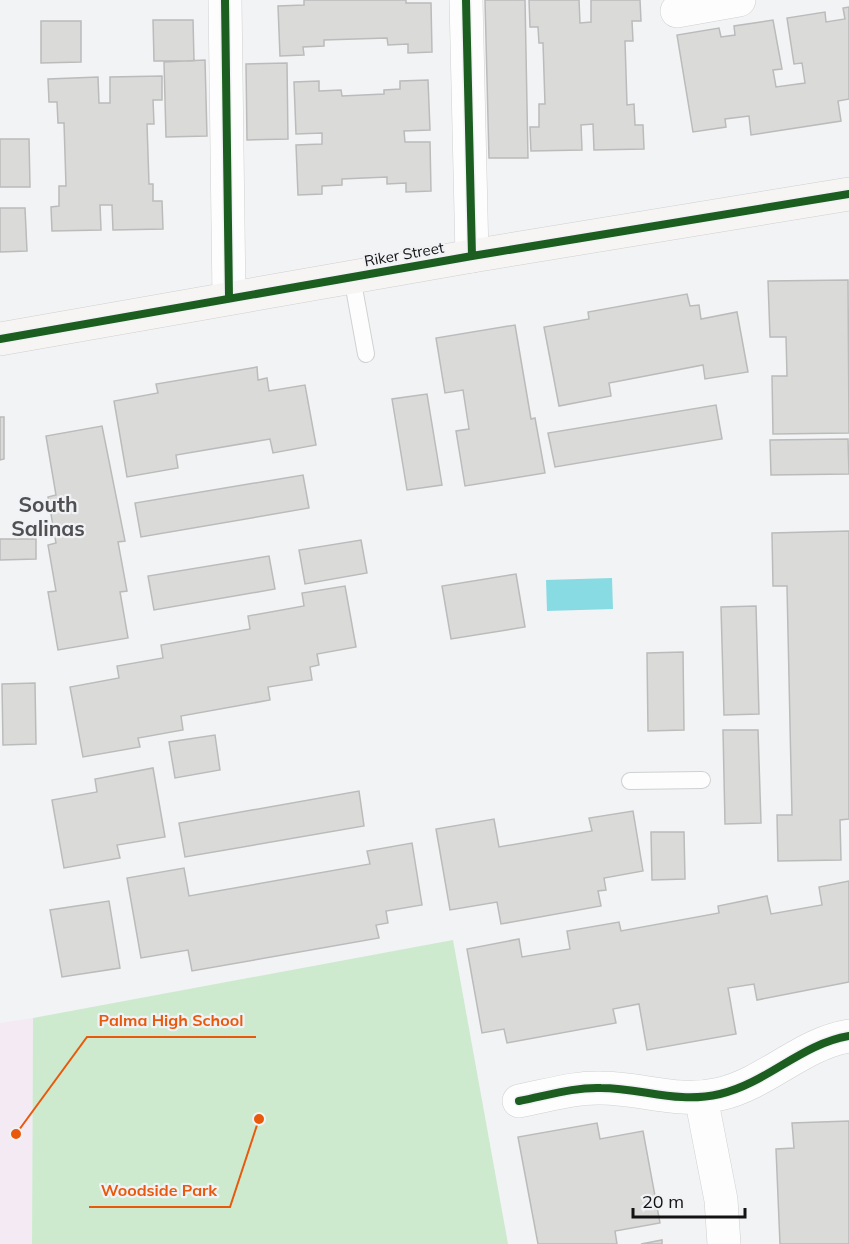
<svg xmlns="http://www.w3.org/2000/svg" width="849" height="1244" viewBox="0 0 849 1244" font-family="Mulish,sans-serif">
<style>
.education{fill:#f3eaf3}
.green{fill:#cdeacf}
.water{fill:#88dbe3}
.building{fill:#dadad9;stroke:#bcbbbb;stroke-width:1.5}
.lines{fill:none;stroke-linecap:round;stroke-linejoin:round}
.lane-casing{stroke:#cfd0d1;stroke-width:18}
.street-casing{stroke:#cfd0d1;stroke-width:34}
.secondary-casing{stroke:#cfd0d1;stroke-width:34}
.lane{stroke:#fdfdfd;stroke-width:16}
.street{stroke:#fdfdfd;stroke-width:33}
.secondary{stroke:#f7f4f4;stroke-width:33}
.cycleway-casing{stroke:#f1f2f5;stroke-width:11}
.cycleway{stroke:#1b5e20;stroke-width:8}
.labels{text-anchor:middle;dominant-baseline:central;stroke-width:4.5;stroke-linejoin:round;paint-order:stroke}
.street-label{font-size:15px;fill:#131314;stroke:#f1f2f5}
.district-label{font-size:21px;font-weight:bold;fill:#505053;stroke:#f1f2f5}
.leader{fill:none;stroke:#e8590c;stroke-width:2}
.callout-dot{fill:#e8590c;stroke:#f1f2f5;stroke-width:2}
.callout-label{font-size:16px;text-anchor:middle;font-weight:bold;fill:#e8590c;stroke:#f1f2f5;stroke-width:4.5;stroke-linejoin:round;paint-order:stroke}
</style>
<rect width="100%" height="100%" fill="#f2f3f4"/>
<path class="education" d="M 33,1018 L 32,1244 L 0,1244 L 0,1023 Z"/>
<path class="green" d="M 453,940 L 508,1244 L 32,1244 L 33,1018 Z"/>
<path class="water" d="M 612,578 L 613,609 L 547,611 L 546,580 Z"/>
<path class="building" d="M 304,0 L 406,0 L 406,3 L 431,3 L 432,52 L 408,53 L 408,44 L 388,45 L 387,38 L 324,40 L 324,46 L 303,47 L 304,55 L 280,56 L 278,6 L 304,5 Z
M 485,0 L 525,0 L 528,158 L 489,158 Z
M 529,0 L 579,0 L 580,23 L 591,22 L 591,0 L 640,0 L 641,21 L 632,21 L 633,41 L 625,41 L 627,105 L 634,104 L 635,125 L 643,125 L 644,149 L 594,150 L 593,124 L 581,125 L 582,150 L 531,151 L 530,127 L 539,127 L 539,104 L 545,104 L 543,43 L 539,43 L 538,27 L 530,27 Z
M 849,7 L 849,99 L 838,101 L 841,121 L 751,135 L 749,116 L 725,119 L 726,127 L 693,132 L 677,35 L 719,28 L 721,37 L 735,35 L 734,26 L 773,20 L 782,69 L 773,70 L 776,87 L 805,83 L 802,63 L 794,64 L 787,18 L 825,12 L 826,22 L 845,19 L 843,8 Z
M 153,20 L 193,20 L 194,61 L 154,61 Z
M 41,21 L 81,21 L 81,62 L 41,63 Z
M 205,60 L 207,136 L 166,137 L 164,62 Z
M 287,63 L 288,139 L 247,140 L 246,64 Z
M 162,76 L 162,100 L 153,100 L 154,124 L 147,124 L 149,184 L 153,184 L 153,201 L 162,201 L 163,229 L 113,230 L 112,205 L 100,205 L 101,230 L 52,231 L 51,207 L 59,206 L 59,186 L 66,186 L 64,123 L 58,123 L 57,102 L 49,102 L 48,79 L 98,77 L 99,103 L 110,103 L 110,77 Z
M 428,80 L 430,130 L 404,131 L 405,142 L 430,142 L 431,191 L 406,192 L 406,183 L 387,184 L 387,177 L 342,179 L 342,185 L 322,186 L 322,194 L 298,195 L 296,145 L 322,144 L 322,133 L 296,134 L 294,82 L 319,81 L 319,91 L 341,90 L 342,96 L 384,94 L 384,90 L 400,89 L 400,81 Z
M 0,139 L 29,139 L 30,187 L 0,187 Z
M 0,208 L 25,208 L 27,251 L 0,252 Z
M 848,280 L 849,433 L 773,434 L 772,376 L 787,376 L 786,337 L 770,337 L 768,281 Z
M 687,294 L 690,306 L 699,305 L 701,319 L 737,312 L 748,372 L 705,379 L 703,365 L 609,383 L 611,396 L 559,406 L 544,327 L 589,319 L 588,312 Z
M 515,325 L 531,419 L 535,418 L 545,473 L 465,486 L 456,431 L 469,429 L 463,390 L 445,393 L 436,338 Z
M 257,367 L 258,380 L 267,378 L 269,391 L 305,385 L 316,445 L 273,453 L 270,439 L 176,455 L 178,468 L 127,477 L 114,401 L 158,393 L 156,384 Z
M 427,394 L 442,485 L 407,490 L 392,399 Z
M 716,405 L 722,439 L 555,467 L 548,433 Z
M 0,417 L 4,417 L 4,459 L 0,460 Z
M 102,426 L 125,541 L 118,542 L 127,591 L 120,592 L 128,638 L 58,650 L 48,592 L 56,591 L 48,545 L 56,543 L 48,497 L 56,495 L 46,436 Z
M 848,439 L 849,474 L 771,475 L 770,440 Z
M 303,475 L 309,508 L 141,537 L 135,503 Z
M 849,531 L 849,819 L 840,820 L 841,860 L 778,861 L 777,815 L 792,815 L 787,586 L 773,586 L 772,533 Z
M 0,539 L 36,539 L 36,559 L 0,560 Z
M 361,540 L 367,573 L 305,584 L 299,550 Z
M 269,556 L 275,589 L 154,610 L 148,576 Z
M 516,574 L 525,627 L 451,639 L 442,586 Z
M 345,586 L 356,647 L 317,654 L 319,665 L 310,667 L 312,680 L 268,687 L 270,700 L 181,716 L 183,730 L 138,738 L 140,747 L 83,757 L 70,687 L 119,678 L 117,666 L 163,658 L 161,645 L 250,629 L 248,616 L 304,606 L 302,593 Z
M 756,606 L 759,714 L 724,715 L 721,607 Z
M 683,652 L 684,730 L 648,731 L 647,653 Z
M 35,683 L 36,744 L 3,745 L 2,684 Z
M 723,730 L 758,730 L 761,823 L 725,824 Z
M 215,735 L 220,770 L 175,778 L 169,742 Z
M 153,768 L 165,837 L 117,845 L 120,858 L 64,868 L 52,800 L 97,792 L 95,779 Z
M 359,791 L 364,826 L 185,857 L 179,823 Z
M 633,811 L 643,871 L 604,878 L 606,890 L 598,891 L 601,906 L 501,924 L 497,902 L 450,910 L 436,829 L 494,819 L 499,847 L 592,831 L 589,818 Z
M 651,832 L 684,832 L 685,879 L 652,880 Z
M 412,843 L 422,905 L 386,911 L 388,923 L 376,925 L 379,938 L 192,971 L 188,950 L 141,958 L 127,878 L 184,868 L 189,896 L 370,864 L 367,851 Z
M 849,881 L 849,982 L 757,1000 L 754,984 L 728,988 L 736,1034 L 647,1050 L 639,1004 L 613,1009 L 616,1023 L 507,1043 L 504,1029 L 482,1033 L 467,949 L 519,939 L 522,957 L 570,949 L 567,931 L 619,922 L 621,931 L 719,913 L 718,906 L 767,896 L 771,914 L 822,905 L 819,887 Z
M 109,901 L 120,968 L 62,977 L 50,910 Z
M 849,1121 L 849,1244 L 780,1244 L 776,1149 L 794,1148 L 792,1123 Z
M 597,1123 L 600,1139 L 643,1131 L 660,1223 L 615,1231 L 617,1244 L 538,1244 L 518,1137 Z
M 662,1240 L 662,1244 L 641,1244 Z"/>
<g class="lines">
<g class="lane-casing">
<path id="lane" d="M 352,277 L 366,354
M 630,781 L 702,780"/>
</g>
<g class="street-casing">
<path id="street" d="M 225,0 L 229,298
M 466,0 L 472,256
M 677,11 L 739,0
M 701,1097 L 721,1200 L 724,1244
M 519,1101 C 546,1096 574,1087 601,1088 C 643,1088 676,1104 720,1094 C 767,1083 801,1044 849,1036"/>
</g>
<g class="secondary-casing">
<path id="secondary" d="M 0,339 L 472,256 L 849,194"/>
</g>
<use href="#lane" class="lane"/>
<use href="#street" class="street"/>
<use href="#secondary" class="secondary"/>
<g class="cycleway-casing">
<path id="cycleway" d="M 225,0 L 229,298
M 466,0 L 472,256
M 0,339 L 472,256 L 849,194
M 519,1101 C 546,1096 574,1087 601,1088 C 643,1088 676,1104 720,1094 C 767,1083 801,1044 849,1036"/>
</g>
<use href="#cycleway" class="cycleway"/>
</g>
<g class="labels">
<g class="street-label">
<text transform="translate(404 254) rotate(-10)">Riker Street</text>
</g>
<g class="district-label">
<text x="48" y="504">South<tspan x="48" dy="24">Salinas</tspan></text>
</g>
</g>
<path class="leader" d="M16 1134L87 1037H256M259 1119L230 1207H89"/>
<g class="callout-dot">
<circle cx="16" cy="1134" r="6"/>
<circle cx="259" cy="1119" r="6"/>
</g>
<g class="callout-label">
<text x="171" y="1026">Palma High School</text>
<text x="159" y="1196">Woodside Park</text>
</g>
<path d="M633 1208v9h112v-9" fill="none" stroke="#131314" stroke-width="3"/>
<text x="642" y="1208" font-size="18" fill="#131314" stroke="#f1f2f5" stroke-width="4.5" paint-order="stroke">20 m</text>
</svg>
